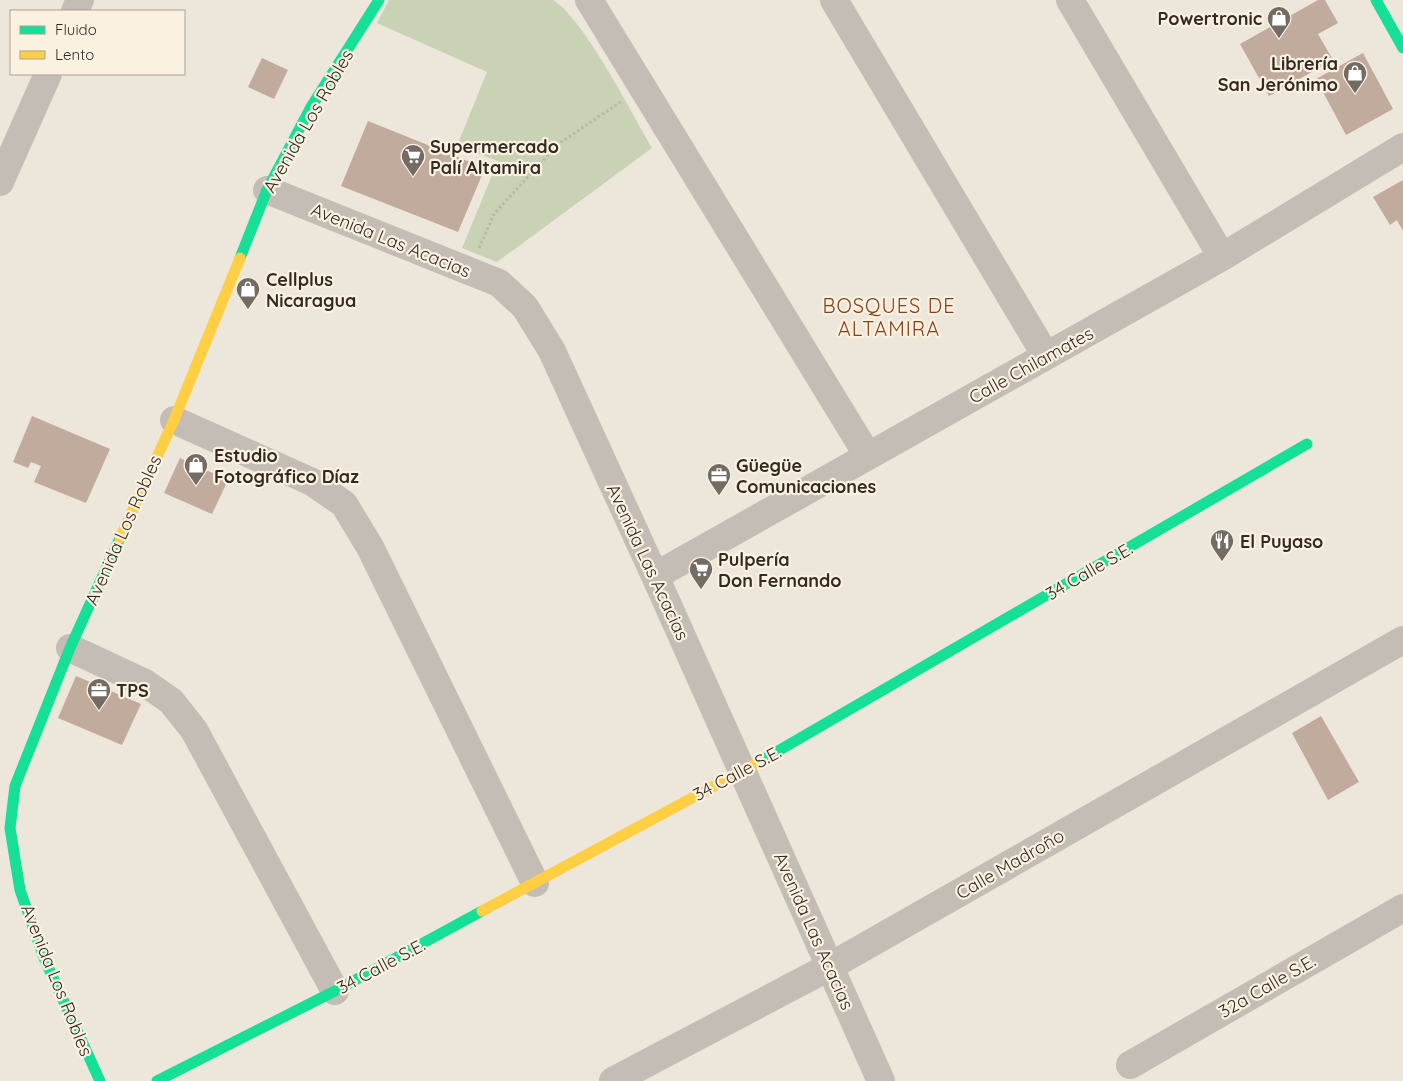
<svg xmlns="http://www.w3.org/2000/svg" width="1403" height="1081" viewBox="0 0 1403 1081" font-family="Quicksand,sans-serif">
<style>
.green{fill:#c9d2b4}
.building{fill:#c1ab9c}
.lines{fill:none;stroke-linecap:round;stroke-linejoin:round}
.path{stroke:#bcb6ae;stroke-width:3;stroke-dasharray:2.5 2.5;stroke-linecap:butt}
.street{stroke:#c4bdb5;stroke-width:28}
.fast{stroke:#16e098;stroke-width:11}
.slow{stroke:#ffcf43;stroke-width:11}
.labels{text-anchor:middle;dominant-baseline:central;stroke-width:4.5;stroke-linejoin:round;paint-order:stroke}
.poi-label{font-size:18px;font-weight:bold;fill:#332a24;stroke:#faf1e1;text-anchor:start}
.street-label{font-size:18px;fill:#332a24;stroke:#faf1e1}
.quarter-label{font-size:20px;letter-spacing:1px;fill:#863f19;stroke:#faf1e1}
</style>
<rect width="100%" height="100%" fill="#ece6db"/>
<path class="green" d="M 389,0 L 553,0 C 584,19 631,112 652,148 L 497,262 L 462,248 L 498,161 L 457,146 L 487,72 L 377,23 Z"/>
<path class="building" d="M 1318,0 L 1325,0 L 1338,23 L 1318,34 L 1333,60 L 1269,96 L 1240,44 Z
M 1363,53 L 1393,109 L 1346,135 L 1316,79 Z
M 262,58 L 288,70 L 274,99 L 248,87 Z
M 368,121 L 485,168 L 458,232 L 341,186 Z
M 1403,180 L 1403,231 L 1397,220 L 1390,225 L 1373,197 Z
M 32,416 L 110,449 L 86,503 L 34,482 L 41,466 L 31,462 L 28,468 L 13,462 Z
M 180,458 L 228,480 L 212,514 L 164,493 Z
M 76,676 L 141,704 L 122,745 L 58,718 Z
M 1321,716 L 1359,782 L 1328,800 L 1292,733 Z"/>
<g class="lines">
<path class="path" d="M 479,248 L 494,214 L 557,145 L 622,101"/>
<path class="street" d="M 589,0 L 868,456
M 834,0 L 1046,356
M 1070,0 L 1222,257
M 75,11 L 80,0
M 0,182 L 48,74
M 267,190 L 499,283 L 525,307 L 552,351 L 655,576 L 881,1081
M 174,420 L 312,482 L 344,504 L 370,547 L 535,883
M 655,576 L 1222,257 L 1403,147
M 70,648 L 145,683 L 171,701 L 194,730 L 335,991
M 1130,1065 L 1403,908
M 613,1081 L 829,967 L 1403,640"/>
<path class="fast" d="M 1376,0 L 1403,48
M 240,258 L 267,190 L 311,107 L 379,0
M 759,762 L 1307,444
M 100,1081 L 44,958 L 20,890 L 10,828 L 15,786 L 70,648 L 120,538
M 157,1081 L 335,991 L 482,911"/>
<path class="slow" d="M 120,538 L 174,420 L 240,258
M 482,911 L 759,762"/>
</g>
<defs>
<g id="shop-pin" transform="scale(1.25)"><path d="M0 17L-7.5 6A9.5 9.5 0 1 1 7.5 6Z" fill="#746c64" stroke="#faf1e1"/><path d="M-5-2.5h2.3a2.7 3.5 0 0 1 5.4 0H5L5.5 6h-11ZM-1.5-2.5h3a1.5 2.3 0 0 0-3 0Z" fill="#fff"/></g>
<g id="supermarket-pin" transform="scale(1.25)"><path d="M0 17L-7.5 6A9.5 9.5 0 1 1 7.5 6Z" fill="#746c64" stroke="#faf1e1"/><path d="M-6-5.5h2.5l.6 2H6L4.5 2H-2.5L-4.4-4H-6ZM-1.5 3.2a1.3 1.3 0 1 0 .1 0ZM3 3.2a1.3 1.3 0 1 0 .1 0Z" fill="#fff"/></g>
<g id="office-pin" transform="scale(1.25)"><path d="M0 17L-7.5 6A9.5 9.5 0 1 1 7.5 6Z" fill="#746c64" stroke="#faf1e1"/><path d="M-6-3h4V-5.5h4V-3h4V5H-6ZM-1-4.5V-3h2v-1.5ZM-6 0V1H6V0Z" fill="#fff"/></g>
<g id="restaurant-pin" transform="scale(1.25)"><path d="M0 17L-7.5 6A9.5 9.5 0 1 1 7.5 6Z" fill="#746c64" stroke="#faf1e1"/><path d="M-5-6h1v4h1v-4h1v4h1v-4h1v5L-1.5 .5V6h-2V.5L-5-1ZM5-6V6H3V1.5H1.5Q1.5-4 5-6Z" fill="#fff"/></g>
</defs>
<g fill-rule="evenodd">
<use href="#shop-pin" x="1279" y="18"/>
<use href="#shop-pin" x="1355" y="73"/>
<use href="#supermarket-pin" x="413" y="156"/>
<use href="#shop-pin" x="248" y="289"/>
<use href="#shop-pin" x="196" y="465"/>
<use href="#office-pin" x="719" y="475"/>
<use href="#restaurant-pin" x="1222" y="541"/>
<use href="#supermarket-pin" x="701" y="569"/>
<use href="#office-pin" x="99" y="690"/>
</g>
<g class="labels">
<g class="poi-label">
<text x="1262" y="18" text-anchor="end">Powertronic</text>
<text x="1338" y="63" text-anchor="end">Librería<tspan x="1338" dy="21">San Jerónimo</tspan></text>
<text x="430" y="146">Supermercado<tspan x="430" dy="21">Palí Altamira</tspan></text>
<text x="266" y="279">Cellplus<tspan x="266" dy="21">Nicaragua</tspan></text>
<text x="214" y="455">Estudio<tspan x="214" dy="21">Fotográfico Díaz</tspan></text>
<text x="736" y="465">Güegüe<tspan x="736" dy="21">Comunicaciones</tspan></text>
<text x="1240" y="541">El Puyaso</text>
<text x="718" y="559">Pulpería<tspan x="718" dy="21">Don Fernando</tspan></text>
<text x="116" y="690">TPS</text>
</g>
<g class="street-label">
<text transform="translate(308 121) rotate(-60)">Avenida Los Robles</text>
<text transform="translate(391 240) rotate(22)">Avenida Las Acacias</text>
<text transform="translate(1031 365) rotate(-29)">Calle Chilamates</text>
<text transform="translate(123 530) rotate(-66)">Avenida Los Robles</text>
<text transform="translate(648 562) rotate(65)">Avenida Las Acacias</text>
<text transform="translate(1089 571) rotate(-30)">34 Calle S.E.</text>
<text transform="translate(737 773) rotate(-28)">34 Calle S.E.</text>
<text transform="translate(1010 864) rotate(-30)">Calle Madroño</text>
<text transform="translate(814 931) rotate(66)">Avenida Las Acacias</text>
<text transform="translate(381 966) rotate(-28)">34 Calle S.E.</text>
<text transform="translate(57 980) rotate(68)">Avenida Los Robles</text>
<text transform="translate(1267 986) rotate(-30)">32a Calle S.E.</text>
</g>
<g class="quarter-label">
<text x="889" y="305">BOSQUES DE<tspan x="889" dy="23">ALTAMIRA</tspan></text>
</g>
</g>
<rect x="10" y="10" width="175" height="65" fill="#faf1e1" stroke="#aaa195"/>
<rect x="20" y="26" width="25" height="8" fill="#16e098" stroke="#aaa195"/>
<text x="55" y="35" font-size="15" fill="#332a24">Fluido</text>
<rect x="20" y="51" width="25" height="8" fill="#ffcf43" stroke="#aaa195"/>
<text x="55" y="60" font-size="15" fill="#332a24">Lento</text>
</svg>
